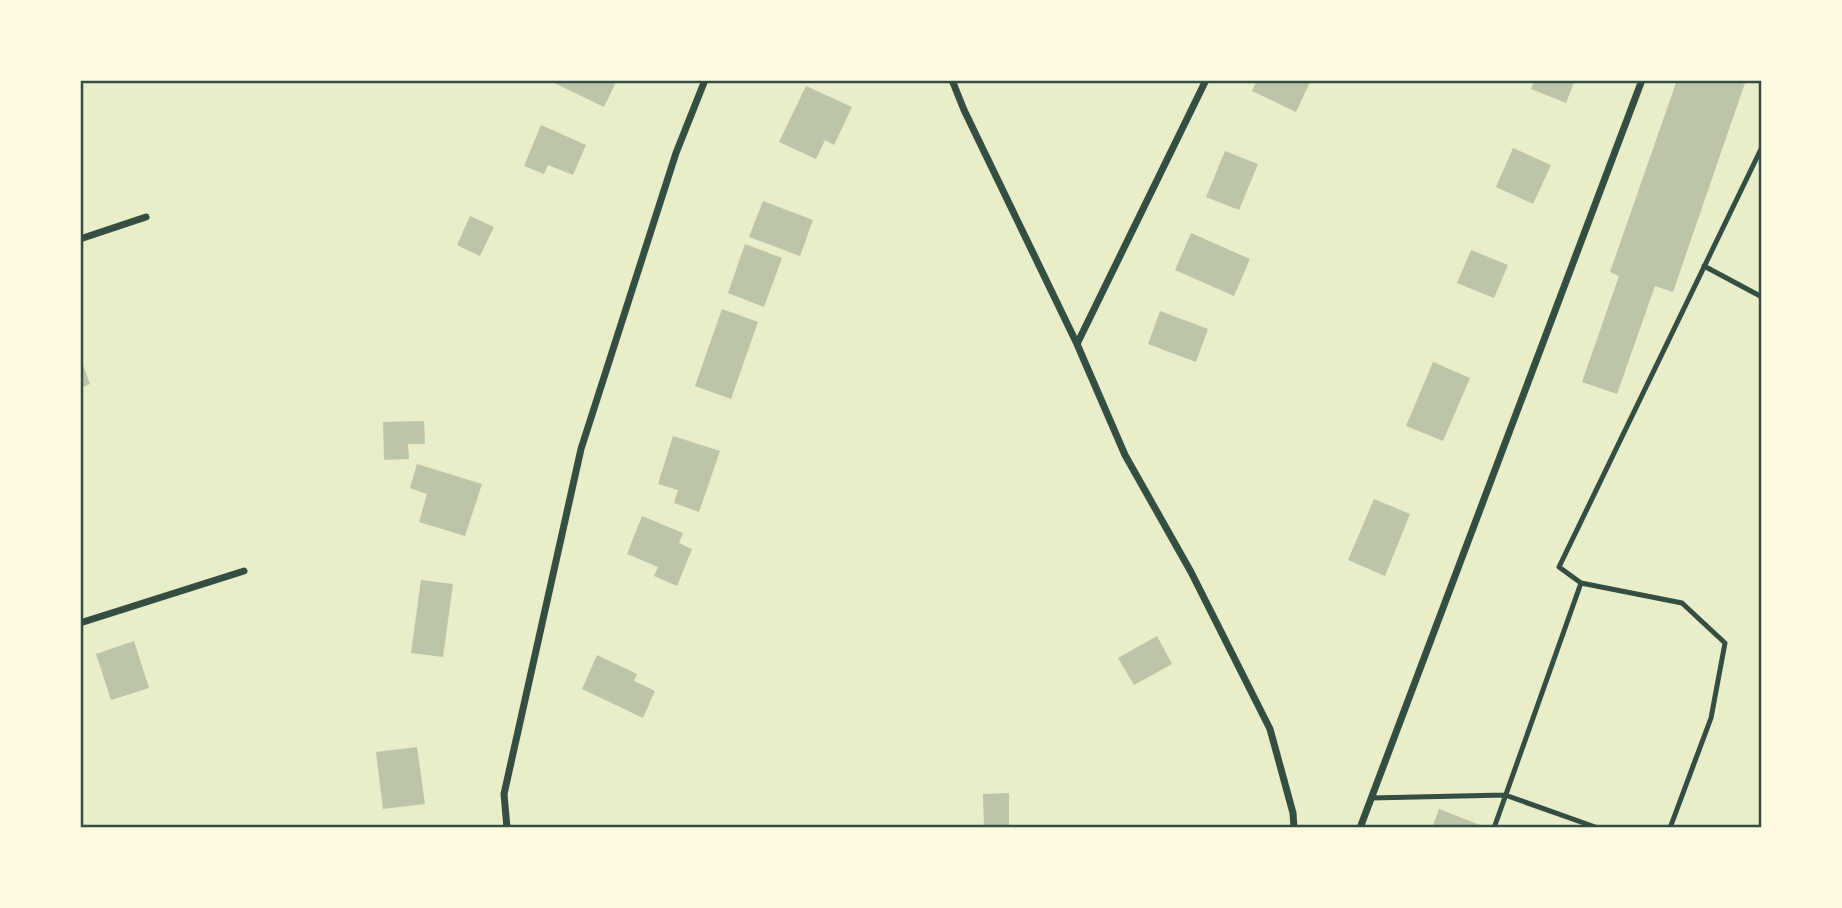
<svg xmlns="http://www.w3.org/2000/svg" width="1842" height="908" viewBox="0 0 1842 908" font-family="'Roboto Serif',serif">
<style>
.building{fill:#bcc5a7}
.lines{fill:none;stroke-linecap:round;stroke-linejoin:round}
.service{stroke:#344e41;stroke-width:5}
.minor{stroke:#344e41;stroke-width:7}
.neatline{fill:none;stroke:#344e41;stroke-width:2.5}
</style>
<rect width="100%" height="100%" fill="#e9edc9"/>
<path class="building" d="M 548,80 L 617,80 L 604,107 Z
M 1257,80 L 1311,80 L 1296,112 L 1252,91 Z
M 1535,80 L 1575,80 L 1566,103 L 1531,89 Z
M 1677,80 L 1746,80 L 1673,292 L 1655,286 L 1617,394 L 1582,382 L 1619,276 L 1610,272 Z
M 806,86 L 852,107 L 834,145 L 825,140 L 816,159 L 779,142 Z
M 541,125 L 586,145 L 573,175 L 548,165 L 544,174 L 524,166 Z
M 1513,148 L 1551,165 L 1533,204 L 1496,187 Z
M 1225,151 L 1258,164 L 1239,210 L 1206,197 Z
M 763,201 L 813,220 L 800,256 L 749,237 Z
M 470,216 L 494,227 L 480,256 L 457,245 Z
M 1191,233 L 1250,259 L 1234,296 L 1175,270 Z
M 745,244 L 782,258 L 764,307 L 728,293 Z
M 1471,250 L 1508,265 L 1494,298 L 1457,283 Z
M 722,309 L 758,322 L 731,399 L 695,386 Z
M 1160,311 L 1208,329 L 1196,362 L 1148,344 Z
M 80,357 L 90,384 L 80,388 Z
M 1433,362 L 1470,378 L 1443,441 L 1406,426 Z
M 424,421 L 425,444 L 408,444 L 409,459 L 384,460 L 383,422 Z
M 673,436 L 720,451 L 699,512 L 674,503 L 678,490 L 658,484 Z
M 417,464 L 482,484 L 465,536 L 419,522 L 427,494 L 410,488 Z
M 1374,499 L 1410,514 L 1385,576 L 1348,560 Z
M 642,516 L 683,533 L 679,543 L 692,549 L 677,586 L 654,576 L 658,567 L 627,554 Z
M 421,580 L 453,584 L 443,657 L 411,653 Z
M 1157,636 L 1172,664 L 1134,685 L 1118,658 Z
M 134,641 L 149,688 L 111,700 L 96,654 Z
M 597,655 L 637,674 L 634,681 L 655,691 L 643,718 L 582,689 Z
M 417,747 L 425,804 L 383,809 L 376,752 Z
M 1009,793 L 1009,828 L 984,828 L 983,794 Z
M 1439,809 L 1480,825 L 1479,828 L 1432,828 Z"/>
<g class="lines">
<path class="service" d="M 1704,266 L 1762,297
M 1581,583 L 1682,603 L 1725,643 L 1711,718 L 1670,828
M 1371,798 L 1505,795 L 1598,828
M 1494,828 L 1581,583 L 1559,567 L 1762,147"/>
<path class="minor" d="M 952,80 L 964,110 L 1077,344 L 1125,455 L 1191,572 L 1270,729 L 1293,813 L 1294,828
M 80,239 L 146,217
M 1077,344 L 1206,80
M 80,623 L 244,571
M 507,828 L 504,794 L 581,449 L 676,153 L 705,80
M 1360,828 L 1642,80"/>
</g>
<rect width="1842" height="908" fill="none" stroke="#fefae0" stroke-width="164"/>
<rect x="82" y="82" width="1678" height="744" class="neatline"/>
</svg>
